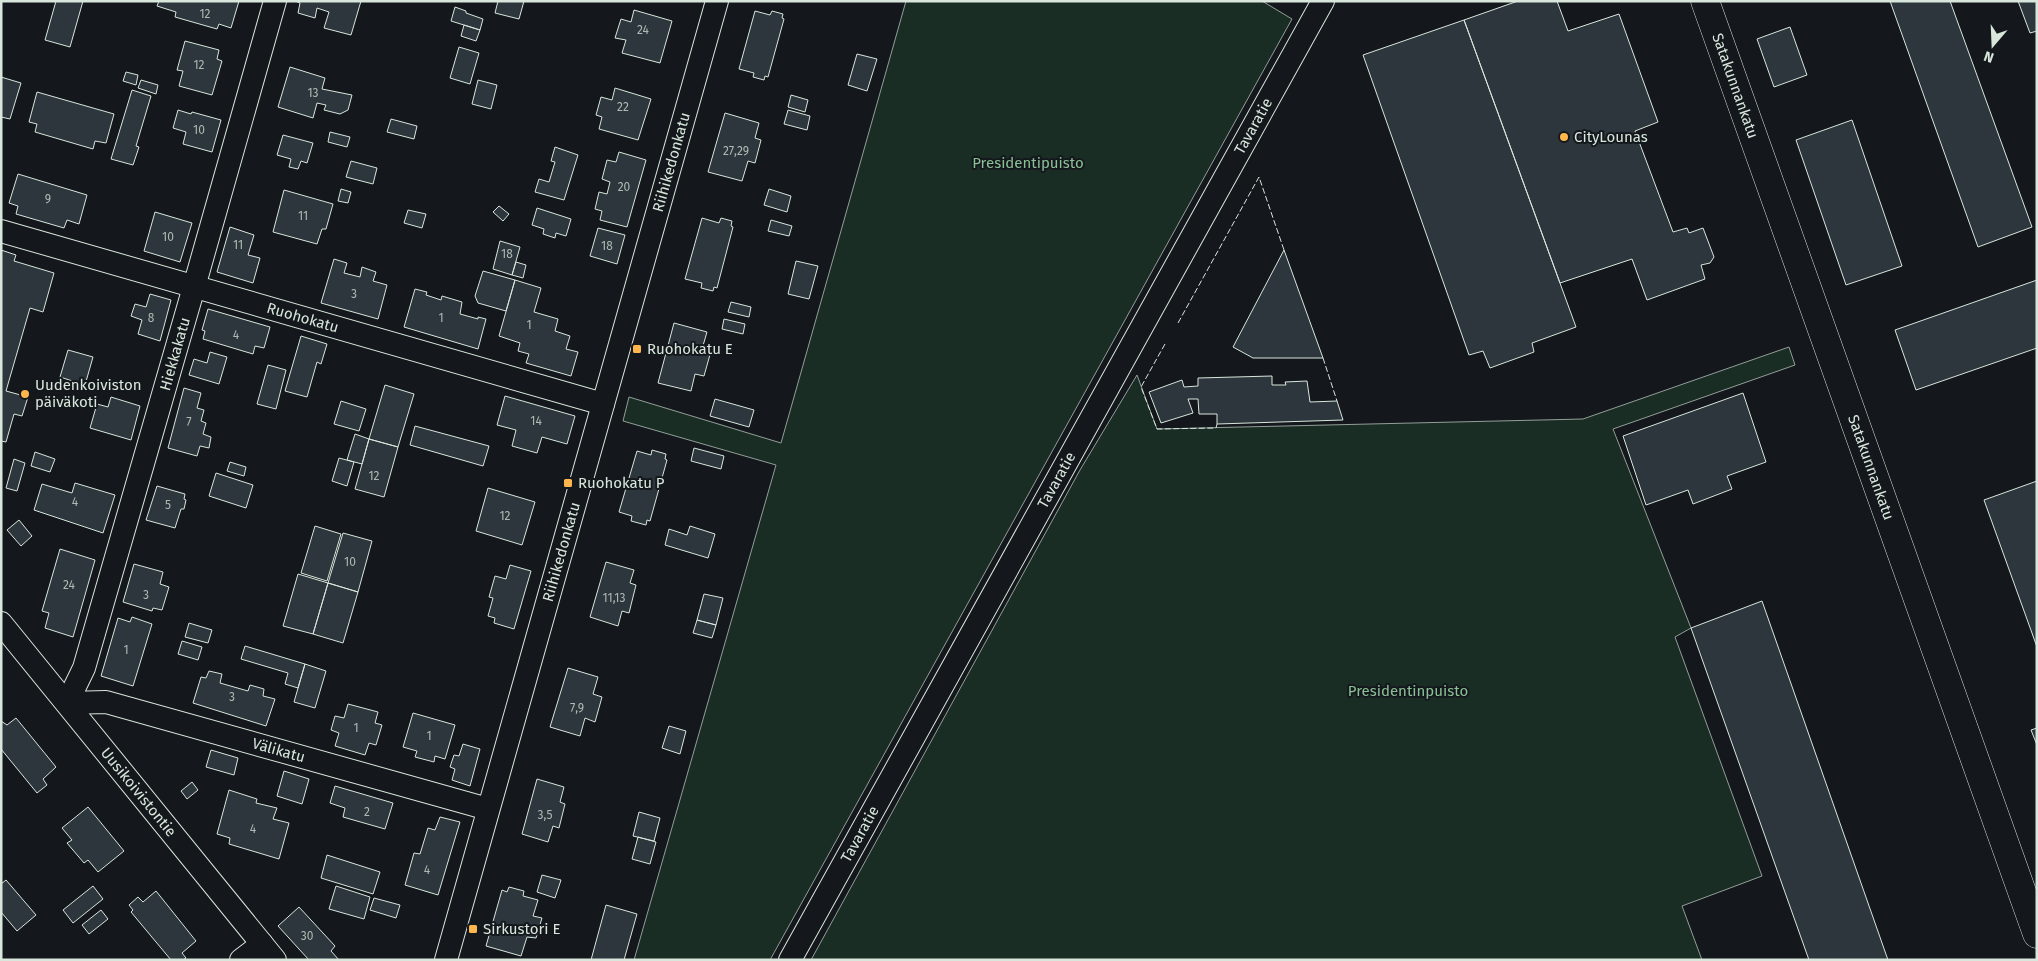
<svg xmlns="http://www.w3.org/2000/svg" width="2038" height="961" viewBox="0 0 2038 961" font-family="'Fira Sans',sans-serif">
<style>
.green{fill:#1a2d24;stroke:#939e99}
.building{fill:#2c363c;stroke:#d8e6dc}
.lines{fill:none;stroke-linecap:round;stroke-linejoin:round}
.minor-casing{stroke:#d8e6dc;stroke-width:24}
.secondary-casing{stroke:#d8e6dc;stroke-width:29}
.minor{stroke:#14181c;stroke-width:22}
.secondary{stroke:#14181c;stroke-width:28}
.fence{stroke:#d8e6dc;stroke-width:1;stroke-dasharray:6 2.5;stroke-linecap:butt}
.poi-dot{fill:#ffb74d;stroke:#14181c;stroke-width:2}
.labels{text-anchor:middle;dominant-baseline:central;stroke-width:4;stroke-linejoin:round;paint-order:stroke}
.number-label{font-size:12px;fill:#adbab4}
.street-label{font-size:15px;fill:#d8e6dc;stroke:#14181c}
.poi-label{font-size:15px;fill:#d8e6dc;stroke:#14181c;text-anchor:start}
.park-label{font-size:15px;fill:#8ac095;stroke:#14181c}
</style>
<rect width="100%" height="100%" fill="#14181c"/>
<path class="green" d="M 906,1 L 1262,1 L 1292,19 L 770,960 L 634,960 L 776,465 L 623,421 L 629,397 L 781,443 Z
M 1789,347 L 1795,365 L 1613,429 L 1691,628 L 1675,637 L 1762,876 L 1682,906 L 1702,960 L 811,960 L 1080,470 L 1137,375 L 1157,429 L 1583,419 Z"/>
<path class="building" d="M 56,1 L 83,1 L 70,47 L 45,40 Z
M 159,1 L 239,1 L 231,28 L 219,24 L 217,29 L 175,17 L 176,12 L 157,6 Z
M 295,1 L 361,1 L 351,35 L 324,28 L 329,12 L 317,8 L 315,18 L 298,13 L 300,3 Z
M 498,1 L 524,1 L 519,19 L 495,13 Z
M 1518,1 L 1557,1 L 1568,31 L 1619,14 L 1658,122 L 1635,131 L 1673,232 L 1687,228 L 1689,233 L 1703,228 L 1714,257 L 1710,263 L 1701,265 L 1705,279 L 1647,300 L 1632,259 L 1560,283 L 1464,20 Z
M 1890,1 L 1950,1 L 2032,227 L 1978,247 Z
M 2018,1 L 2037,1 L 2037,31 L 2030,33 Z
M 455,7 L 466,11 L 466,13 L 483,19 L 480,30 L 451,21 Z
M 634,10 L 672,21 L 660,63 L 622,53 L 626,40 L 615,38 L 621,19 L 631,22 Z
M 755,11 L 770,15 L 772,11 L 783,14 L 782,18 L 784,19 L 768,77 L 765,76 L 764,80 L 753,77 L 754,73 L 739,69 Z
M 1464,20 L 1576,327 L 1532,343 L 1534,352 L 1490,368 L 1483,351 L 1469,355 L 1363,55 Z
M 464,25 L 480,30 L 476,41 L 461,36 Z
M 1790,27 L 1807,75 L 1774,87 L 1757,39 Z
M 185,41 L 219,50 L 217,59 L 222,61 L 212,95 L 179,86 L 183,71 L 177,70 Z
M 459,47 L 479,53 L 470,84 L 450,78 Z
M 857,54 L 877,59 L 867,91 L 848,85 Z
M 290,67 L 325,78 L 322,89 L 352,95 L 348,110 L 340,114 L 324,110 L 326,105 L 317,103 L 313,118 L 278,107 Z
M 126,72 L 138,75 L 136,85 L 123,81 Z
M 1,77 L 21,83 L 10,119 L 1,117 Z
M 141,80 L 158,85 L 156,94 L 138,88 Z
M 478,80 L 497,85 L 491,109 L 472,104 Z
M 615,88 L 651,99 L 638,140 L 599,129 L 602,117 L 596,115 L 601,97 L 612,100 Z
M 132,90 L 151,96 L 136,146 L 139,147 L 133,165 L 111,159 Z
M 37,92 L 114,114 L 106,143 L 95,141 L 93,149 L 35,132 L 37,124 L 29,122 Z
M 791,95 L 808,100 L 805,112 L 788,107 Z
M 178,110 L 191,114 L 192,112 L 221,120 L 212,152 L 183,144 L 186,132 L 173,128 Z
M 788,110 L 810,116 L 807,130 L 784,124 Z
M 725,113 L 759,123 L 755,138 L 761,140 L 755,163 L 748,161 L 742,181 L 708,172 Z
M 391,119 L 417,126 L 414,139 L 387,132 Z
M 1852,120 L 1902,266 L 1846,285 L 1796,140 Z
M 330,132 L 350,137 L 347,147 L 328,142 Z
M 283,135 L 313,143 L 307,163 L 301,161 L 298,169 L 289,167 L 291,159 L 277,155 Z
M 555,147 L 578,155 L 564,200 L 535,192 L 539,179 L 549,182 L 555,162 L 551,161 Z
M 619,152 L 646,160 L 627,227 L 600,220 L 602,211 L 595,209 L 599,192 L 607,194 L 610,182 L 602,179 L 607,160 L 616,162 Z
M 351,161 L 377,168 L 373,184 L 346,177 Z
M 18,174 L 87,195 L 79,224 L 67,220 L 64,228 L 16,214 L 18,206 L 9,203 Z
M 341,189 L 351,192 L 348,203 L 338,201 Z
M 769,189 L 791,196 L 787,212 L 764,205 Z
M 284,190 L 333,204 L 326,229 L 322,229 L 317,244 L 273,232 Z
M 499,206 L 509,214 L 503,221 L 493,212 Z
M 537,208 L 571,219 L 566,236 L 556,233 L 555,238 L 543,234 L 544,229 L 532,225 Z
M 408,210 L 426,214 L 422,228 L 404,223 Z
M 155,212 L 192,223 L 180,262 L 144,251 Z
M 702,218 L 719,223 L 721,218 L 732,221 L 731,226 L 733,227 L 717,288 L 714,287 L 713,291 L 701,288 L 702,283 L 685,279 Z
M 771,220 L 792,226 L 789,236 L 768,231 Z
M 230,227 L 254,235 L 248,255 L 260,258 L 253,283 L 217,272 Z
M 598,228 L 625,235 L 617,264 L 590,256 Z
M 500,241 L 520,247 L 512,275 L 493,269 Z
M 1,250 L 16,255 L 14,261 L 54,273 L 43,312 L 30,308 L 6,391 L 28,397 L 22,416 L 14,414 L 6,442 L 1,441 Z
M 1284,250 L 1323,358 L 1253,358 L 1233,347 Z
M 334,259 L 347,263 L 344,273 L 360,277 L 362,267 L 376,272 L 373,281 L 387,285 L 378,319 L 321,303 Z
M 796,261 L 818,266 L 809,299 L 788,294 Z
M 516,262 L 526,265 L 523,278 L 512,275 Z
M 483,271 L 515,280 L 506,311 L 478,303 L 475,296 Z
M 515,280 L 541,288 L 534,312 L 558,319 L 555,331 L 570,336 L 566,349 L 578,352 L 571,376 L 526,363 L 529,354 L 518,351 L 520,343 L 499,336 Z
M 2037,280 L 2037,348 L 1916,390 L 1895,330 Z
M 415,289 L 427,292 L 426,295 L 441,300 L 442,296 L 462,302 L 460,314 L 478,319 L 478,317 L 486,319 L 478,349 L 404,327 Z
M 150,294 L 171,300 L 160,341 L 138,334 L 142,320 L 131,316 L 135,304 L 146,307 Z
M 731,302 L 751,307 L 749,317 L 728,312 Z
M 208,309 L 270,327 L 264,348 L 255,346 L 253,354 L 203,339 L 205,331 L 202,330 Z
M 724,319 L 745,324 L 743,334 L 722,329 Z
M 674,323 L 707,332 L 702,349 L 711,351 L 704,376 L 695,374 L 691,391 L 658,383 Z
M 301,336 L 327,344 L 321,364 L 317,362 L 307,397 L 285,391 Z
M 68,350 L 93,357 L 85,385 L 60,377 Z
M 210,352 L 227,357 L 219,384 L 189,375 L 194,359 L 207,363 Z
M 268,365 L 286,370 L 276,409 L 257,404 Z
M 1272,376 L 1272,385 L 1286,385 L 1285,382 L 1307,381 L 1310,402 L 1337,401 L 1343,420 L 1217,424 L 1217,414 L 1199,414 L 1198,399 L 1188,399 L 1193,413 L 1161,423 L 1149,392 L 1182,380 L 1184,387 L 1198,386 L 1198,378 Z
M 385,385 L 414,394 L 398,447 L 369,439 Z
M 184,388 L 201,393 L 197,408 L 204,410 L 201,421 L 206,423 L 203,434 L 211,437 L 209,448 L 200,446 L 197,456 L 168,448 Z
M 1743,393 L 1766,462 L 1727,476 L 1732,489 L 1693,504 L 1688,490 L 1646,505 L 1623,436 Z
M 505,396 L 575,416 L 567,444 L 542,437 L 537,453 L 512,446 L 516,430 L 497,425 Z
M 111,397 L 140,406 L 131,440 L 90,428 L 97,404 L 108,407 Z
M 715,399 L 754,410 L 749,427 L 710,416 Z
M 341,401 L 366,409 L 359,431 L 334,424 Z
M 415,426 L 489,446 L 483,466 L 410,445 Z
M 355,434 L 369,439 L 362,464 L 347,460 Z
M 369,439 L 398,447 L 384,497 L 355,489 Z
M 694,448 L 724,456 L 721,469 L 691,461 Z
M 652,450 L 666,454 L 665,459 L 667,460 L 650,521 L 647,520 L 646,525 L 631,521 L 632,516 L 619,512 L 637,451 L 651,455 Z
M 35,452 L 55,459 L 50,472 L 31,466 Z
M 339,458 L 354,462 L 347,486 L 332,481 Z
M 14,459 L 25,463 L 17,491 L 6,488 Z
M 230,462 L 246,467 L 244,476 L 227,471 Z
M 216,473 L 253,485 L 246,508 L 209,496 Z
M 2037,481 L 2037,647 L 1984,500 Z
M 75,483 L 115,495 L 103,533 L 34,510 L 42,484 L 72,493 Z
M 157,486 L 185,494 L 184,499 L 186,500 L 184,509 L 181,509 L 175,528 L 146,520 Z
M 488,488 L 535,502 L 522,545 L 476,531 Z
M 19,520 L 32,536 L 21,546 L 7,530 Z
M 315,526 L 341,534 L 327,581 L 301,573 Z
M 690,526 L 715,534 L 708,558 L 665,545 L 669,529 L 687,535 Z
M 343,533 L 372,541 L 358,592 L 328,583 Z
M 60,549 L 95,560 L 73,637 L 45,628 L 49,613 L 42,611 Z
M 606,562 L 634,570 L 630,583 L 636,585 L 629,613 L 622,611 L 618,626 L 590,617 Z
M 134,564 L 163,572 L 160,584 L 169,587 L 162,610 L 153,608 L 152,611 L 123,602 Z
M 510,565 L 531,571 L 514,629 L 494,623 L 495,618 L 488,616 L 493,598 L 489,597 L 495,576 L 506,579 Z
M 298,574 L 328,583 L 313,634 L 283,626 Z
M 328,583 L 358,592 L 343,643 L 313,634 Z
M 704,594 L 723,598 L 716,625 L 697,620 Z
M 1762,601 L 1888,960 L 1809,960 L 1691,628 Z
M 132,617 L 152,624 L 133,686 L 101,676 L 118,618 L 130,622 Z
M 697,620 L 716,625 L 712,638 L 693,633 Z
M 189,623 L 212,630 L 208,643 L 185,637 Z
M 182,641 L 202,647 L 198,660 L 178,654 Z
M 245,646 L 305,664 L 298,688 L 285,684 L 288,673 L 241,659 Z
M 305,664 L 326,671 L 315,708 L 294,702 Z
M 568,668 L 598,677 L 593,694 L 602,697 L 595,722 L 585,718 L 580,736 L 550,727 Z
M 209,671 L 222,674 L 220,683 L 248,691 L 250,685 L 264,689 L 263,696 L 275,699 L 266,726 L 193,703 L 201,677 L 206,678 Z
M 348,704 L 378,712 L 375,723 L 382,725 L 376,745 L 369,743 L 365,755 L 335,746 L 339,733 L 331,730 L 335,716 L 344,718 Z
M 413,713 L 455,725 L 445,759 L 435,756 L 434,762 L 415,757 L 417,751 L 403,747 Z
M 16,718 L 56,767 L 43,779 L 47,785 L 37,793 L 1,749 L 1,721 L 7,725 Z
M 669,726 L 686,731 L 680,754 L 662,748 Z
M 2037,728 L 2037,745 L 2031,730 Z
M 463,744 L 480,749 L 470,786 L 452,780 L 455,769 L 450,767 L 454,755 L 459,756 Z
M 211,750 L 238,758 L 234,775 L 206,767 Z
M 284,771 L 309,779 L 302,804 L 277,796 Z
M 537,779 L 564,787 L 560,802 L 565,804 L 559,828 L 553,826 L 548,842 L 522,834 Z
M 192,782 L 198,790 L 187,799 L 181,791 Z
M 335,786 L 393,803 L 385,829 L 343,817 L 345,808 L 330,803 Z
M 229,790 L 257,799 L 256,803 L 277,808 L 273,819 L 289,823 L 279,859 L 229,844 L 230,838 L 217,834 Z
M 88,807 L 124,851 L 98,872 L 88,860 L 84,863 L 67,843 L 72,840 L 62,828 Z
M 639,812 L 660,818 L 654,841 L 633,836 Z
M 440,817 L 460,822 L 438,895 L 405,885 L 414,853 L 420,854 L 428,828 L 435,830 Z
M 638,837 L 656,842 L 650,864 L 632,859 Z
M 327,855 L 380,872 L 373,894 L 321,878 Z
M 542,875 L 561,880 L 555,898 L 537,892 Z
M 6,880 L 36,915 L 17,931 L 1,912 L 1,884 Z
M 93,886 L 103,899 L 73,923 L 63,910 Z
M 336,886 L 370,897 L 364,919 L 329,909 Z
M 509,887 L 524,891 L 523,896 L 538,900 L 533,916 L 542,918 L 536,938 L 527,937 L 521,956 L 486,946 L 502,890 L 507,892 Z
M 156,891 L 196,941 L 182,953 L 186,958 L 183,960 L 171,960 L 131,912 L 133,910 L 129,905 L 138,897 L 143,902 Z
M 374,898 L 400,905 L 396,918 L 370,910 Z
M 606,905 L 637,914 L 624,960 L 591,960 Z
M 299,907 L 335,946 L 331,951 L 339,960 L 309,960 L 278,926 Z
M 101,910 L 108,919 L 89,934 L 82,925 Z"/>
<g class="lines">
<g class="minor-casing">
<g id="minor">
<path id="s1" d="M 275,1 L 194,287 L 84,668 L 67,703 L 106,702 L 488,809"/>
<path id="s2" d="M 1,231 L 603,404"/>
<path id="s3" d="M 1,623 L 275,960"/>
<path d="M 241,960 L 262,944"/>
<path id="s4" d="M 446,960 L 717,1"/>
<path id="s5" d="M 790,960 L 1323,1"/>
</g>
</g>
<g class="secondary-casing">
<g id="secondary">
<path id="s6" d="M 1705,1 L 2037,934"/>
</g>
</g>
<use href="#minor" class="minor"/>
<use href="#secondary" class="secondary"/>
<path class="fence" d="M 1178,323 L 1259,177 L 1284,250
M 1165,344 L 1141,387 L 1157,429 L 1216,428 L 1217,424
M 1323,358 L 1337,401"/>
</g>
<g class="poi-dot">
<circle cx="1564" cy="137" r="5"/>
<rect x="632" y="344" width="10" height="10" rx="2.5"/>
<circle cx="25" cy="394" r="5"/>
<rect x="563" y="478" width="10" height="10" rx="2.5"/>
<rect x="468" y="924" width="10" height="10" rx="2.5"/>
</g>
<g class="labels">
<g class="number-label">
<text x="205" y="14">12</text>
<text x="643" y="30">24</text>
<text x="199" y="65">12</text>
<text x="313" y="93">13</text>
<text x="623" y="107">22</text>
<text x="199" y="130">10</text>
<text x="736" y="151">27,29</text>
<text x="624" y="187">20</text>
<text x="48" y="199">9</text>
<text x="303" y="216">11</text>
<text x="168" y="237">10</text>
<text x="238" y="245">11</text>
<text x="607" y="246">18</text>
<text x="507" y="254">18</text>
<text x="354" y="294">3</text>
<text x="151" y="318">8</text>
<text x="441" y="318">1</text>
<text x="529" y="325">1</text>
<text x="236" y="335">4</text>
<text x="536" y="421">14</text>
<text x="189" y="422">7</text>
<text x="374" y="476">12</text>
<text x="75" y="502">4</text>
<text x="168" y="505">5</text>
<text x="505" y="516">12</text>
<text x="350" y="562">10</text>
<text x="69" y="585">24</text>
<text x="146" y="595">3</text>
<text x="614" y="598">11,13</text>
<text x="126" y="650">1</text>
<text x="232" y="697">3</text>
<text x="577" y="708">7,9</text>
<text x="356" y="728">1</text>
<text x="429" y="736">1</text>
<text x="367" y="812">2</text>
<text x="545" y="815">3,5</text>
<text x="253" y="829">4</text>
<text x="427" y="870">4</text>
<text x="307" y="936">30</text>
</g>
<g class="street-label">
<text stroke="none"><textPath href="#s6" startOffset="90">Satakunnankatu</textPath></text>
<text stroke="none"><textPath href="#s5" startOffset="954">Tavaratie</textPath></text>
<text stroke="none"><textPath href="#s4" startOffset="829">Riihikedonkatu</textPath></text>
<text stroke="none"><textPath href="#s2" startOffset="314">Ruohokatu</textPath></text>
<text transform="translate(175 354) rotate(-74)">Hiekkakatu</text>
<text stroke="none"><textPath href="#s6" startOffset="495">Satakunnankatu</textPath></text>
<text stroke="none"><textPath href="#s5" startOffset="549">Tavaratie</textPath></text>
<text stroke="none"><textPath href="#s4" startOffset="424">Riihikedonkatu</textPath></text>
<text stroke="none"><textPath href="#s1" startOffset="951">Välikatu</textPath></text>
<text stroke="none"><textPath href="#s3" startOffset="218">Uusikoivistontie</textPath></text>
<text stroke="none"><textPath href="#s5" startOffset="144">Tavaratie</textPath></text>
</g>
<g class="poi-label">
<text x="1574" y="137">CityLounas</text>
<text x="647" y="349">Ruohokatu E</text>
<text x="35" y="385">Uudenkoiviston<tspan x="35" dy="17">päiväkoti</tspan></text>
<text x="578" y="483">Ruohokatu P</text>
<text x="483" y="929">Sirkustori E</text>
</g>
<g class="park-label">
<text x="1028" y="163">Presidentipuisto</text>
<text x="1408" y="691">Presidentinpuisto</text>
</g>
</g>
<rect width="2038" height="961" fill="none" stroke="#d8e6dc" stroke-width="5"/>
<g transform="translate(1993 45) rotate(199)" stroke="#14181c" stroke-width="4" paint-order="stroke">
<path d="M0-4L9 19L0 12L-9 19Z" fill="#d8e6dc"/>
<text y="-8" font-size="14" font-weight="bold" text-anchor="middle" fill="#d8e6dc">N</text>
</g>
</svg>
